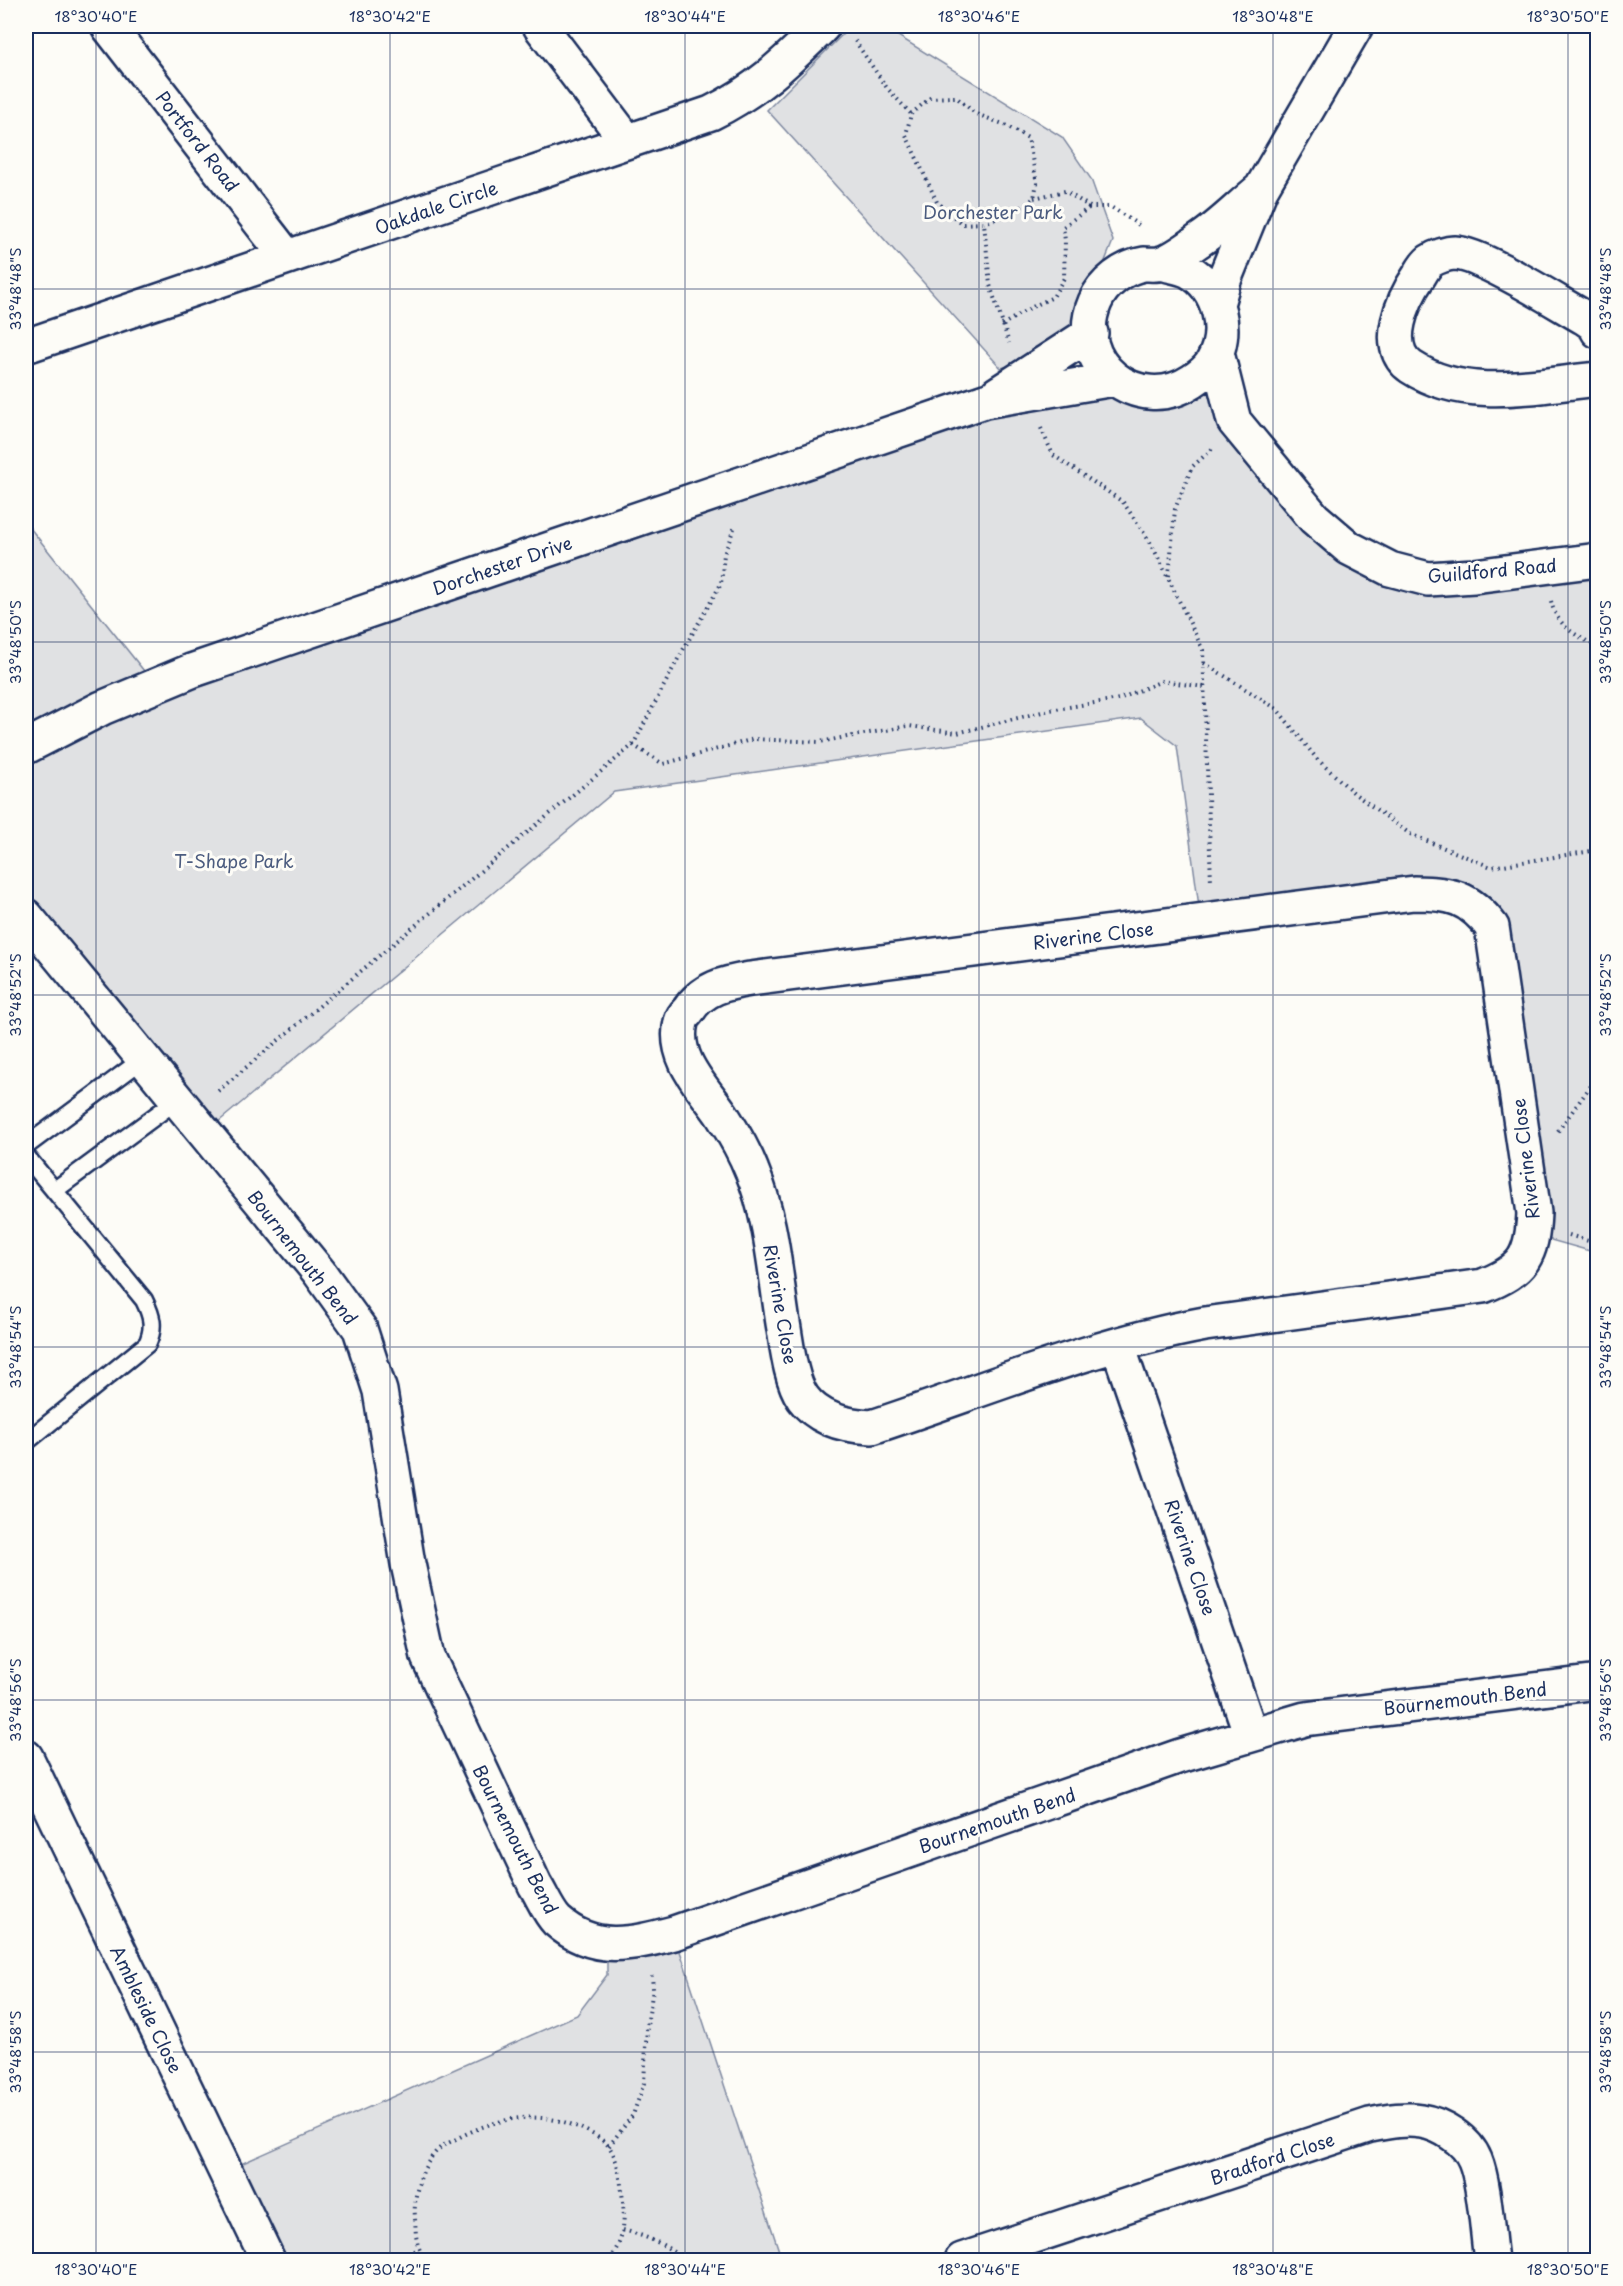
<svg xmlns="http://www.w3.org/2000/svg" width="1623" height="2286" viewBox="0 0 1623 2286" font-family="'Playpen Sans',sans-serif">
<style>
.green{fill:#e0e1e3;stroke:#7e88a0;stroke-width:1.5}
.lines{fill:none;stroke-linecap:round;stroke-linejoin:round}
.lane-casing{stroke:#1b2f5e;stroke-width:21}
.street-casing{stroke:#1b2f5e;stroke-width:38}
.path{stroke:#1b2f5e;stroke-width:4;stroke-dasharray:1.5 4.5;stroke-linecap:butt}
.lane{stroke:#fdfcf7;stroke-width:16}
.street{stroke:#fdfcf7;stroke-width:33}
.ticks{fill:none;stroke:#1b2f5e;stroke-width:1.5;stroke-opacity:0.45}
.labels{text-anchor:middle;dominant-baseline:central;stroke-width:6;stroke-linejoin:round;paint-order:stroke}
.street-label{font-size:18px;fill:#1b2f5e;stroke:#fdfcf7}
.park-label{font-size:18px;fill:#4c5c7f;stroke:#fdfcf7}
.neatline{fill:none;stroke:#1b2f5e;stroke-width:2}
.ticks-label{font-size:15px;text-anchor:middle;fill:#1b2f5e}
</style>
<rect width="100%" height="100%" fill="#fdfcf7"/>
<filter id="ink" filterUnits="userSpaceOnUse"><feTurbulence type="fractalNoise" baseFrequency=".0167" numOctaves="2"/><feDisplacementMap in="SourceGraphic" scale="12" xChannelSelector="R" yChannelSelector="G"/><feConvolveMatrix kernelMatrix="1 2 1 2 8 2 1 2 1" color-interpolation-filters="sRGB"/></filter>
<g filter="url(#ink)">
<path class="green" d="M 851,26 L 882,26 L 1062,137 L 1091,179 L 1113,241 L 1069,351 L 1001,368 L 767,110 Z
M 1205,372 L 1234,421 L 1390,569 L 1597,560 L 1597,1253 L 1533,1235 L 1497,947 L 1462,898 L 1201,921 L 1177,746 L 1141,718 L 614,792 L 205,1133 L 26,916 L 26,523 L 156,686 L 985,401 L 1114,379 Z
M 674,1933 L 782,2260 L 268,2260 L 225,2171 L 577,2015 L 607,1975 L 607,1945 Z"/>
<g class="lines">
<g class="lane-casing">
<path id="lane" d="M 26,1146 L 143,1059
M 26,1156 L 144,1300 C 152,1316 155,1327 147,1344 L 26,1442
M 55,1190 L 177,1100"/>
</g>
<g class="street-casing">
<path id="street" d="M 108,26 L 287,257
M 540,26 L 627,141
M 1162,263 C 1171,266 1181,267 1189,271 C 1220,289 1230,332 1212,363 C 1207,371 1200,376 1192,381 C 1138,417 1069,362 1095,302 C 1103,283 1124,267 1144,264 C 1150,264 1157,265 1162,263 C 1174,259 1191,246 1201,239 C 1222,225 1241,205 1261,189
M 1217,304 L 1224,280 L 1261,189 L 1356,26
M 1598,331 L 1595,325 L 1585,318 C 1558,303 1482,254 1455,253 C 1447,253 1436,257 1430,261 C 1425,265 1422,271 1419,276 C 1404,298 1381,347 1411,367 C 1466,403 1537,385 1598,379
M 26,346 L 711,113 C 758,90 786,62 823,26
M 1217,353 L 1234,421 L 1314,518 L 1349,548 L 1390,569 L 1428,579 L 1474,576 L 1598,560
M 997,394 L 1091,333
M 26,747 L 102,708 L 191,671 L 985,401 L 1114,379
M 1414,893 C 1451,893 1469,897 1492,927 L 1534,1213 C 1532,1256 1524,1270 1483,1286 L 1205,1324 C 1091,1345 982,1391 872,1427 C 847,1426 819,1420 803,1398 C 790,1379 787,1345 783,1323 C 775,1273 772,1219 752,1171 C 745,1153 733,1132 722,1115 C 704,1088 672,1059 681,1022 C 682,1018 685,1014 688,1011 C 702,988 726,983 750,979 Z
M 26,916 L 319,1272 L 360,1329 L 380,1391 L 408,1564 L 428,1657 L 535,1885 C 542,1896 548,1912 557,1921 C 594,1954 632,1944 674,1933 L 1180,1756 L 1305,1719 L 1598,1682
M 1118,1346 L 1251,1735
M 26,1757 L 268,2260
M 962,2260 L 1370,2125 C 1386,2122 1404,2118 1421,2121 C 1441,2124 1467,2140 1475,2160 C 1485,2184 1487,2233 1491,2260"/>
</g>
<path class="path" d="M 855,41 L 887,88 L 911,114 L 906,135 L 937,202 L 962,224 L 984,223 L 990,285 L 1009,343
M 911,114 L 930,98 L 956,97 L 976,114 L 1003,124 L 1028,138 L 1037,183 L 1034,198 L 1015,212 L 984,223
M 1034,198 L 1065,191 L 1090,207 L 1111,207 L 1142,227
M 1002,325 L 1030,308 L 1053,297 L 1064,278 L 1065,240 L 1063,227 L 1090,207
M 1041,428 L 1053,455 L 1123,502 L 1152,545 L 1203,650 L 1211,882
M 1169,576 L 1175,509 L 1192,467 L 1212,449
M 1551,601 C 1557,627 1576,635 1598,647
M 1204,663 L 1277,709 L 1317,759 L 1355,794 L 1410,834 L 1491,867 L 1598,850
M 633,745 L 663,764 L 754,739 L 819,742 L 909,726 L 957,733 L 1050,710 L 1119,699 L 1162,681 L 1204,687
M 218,1091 L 429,914 L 633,745 L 679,657 L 721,584 L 724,554 L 735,526
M 1558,1131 L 1598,1076
M 1569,1235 L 1598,1244
M 609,2146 L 633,2115 L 644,2083 L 647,2026 L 653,1989 L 652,1976
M 623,2230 C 645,2236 667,2244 683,2260
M 379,2260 L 418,2250
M 426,2260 C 415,2246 416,2235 415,2218 C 413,2193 422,2163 441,2147 C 447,2143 455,2140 462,2136 C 499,2117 540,2110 580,2128 C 589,2132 604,2139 610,2148 C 618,2161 620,2177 622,2192 C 625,2217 626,2241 608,2260"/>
<use href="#lane" class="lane"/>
<use href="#street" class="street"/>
</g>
</g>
<path class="ticks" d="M 96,26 L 96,2260M 390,26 L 390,2260M 685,26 L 685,2260M 979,26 L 979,2260M 1273,26 L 1273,2260M 1568,26 L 1568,2260M 26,289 L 1598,289M 26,642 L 1598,642M 26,995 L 1598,995M 26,1347 L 1598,1347M 26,1700 L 1598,1700M 26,2052 L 1598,2052"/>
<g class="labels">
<g class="street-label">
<text transform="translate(198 141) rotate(52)">Portford Road</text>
<text transform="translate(436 207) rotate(-19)">Oakdale Circle</text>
<text transform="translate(502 565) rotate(-19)">Dorchester Drive</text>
<text transform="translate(1492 570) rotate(-5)">Guildford Road</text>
<text transform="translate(1093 935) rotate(-7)">Riverine Close</text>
<text transform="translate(1525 1159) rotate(-97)">Riverine Close</text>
<text transform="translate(303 1257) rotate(52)">Bournemouth Bend</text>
<text transform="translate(781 1304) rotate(80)">Riverine Close</text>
<text transform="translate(1191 1557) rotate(71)">Riverine Close</text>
<text transform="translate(1465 1698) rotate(-7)">Bournemouth Bend</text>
<text transform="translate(997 1820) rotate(-19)">Bournemouth Bend</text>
<text transform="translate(516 1839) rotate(63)">Bournemouth Bend</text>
<text transform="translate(147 2009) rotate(64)">Ambleside Close</text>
<text transform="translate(1272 2158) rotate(-18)">Bradford Close</text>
</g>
<g class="park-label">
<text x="993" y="211">Dorchester Park</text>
<text x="234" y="860">T-Shape Park</text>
</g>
</g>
<rect width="1623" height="2286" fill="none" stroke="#fdfcf7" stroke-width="66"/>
<rect x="33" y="33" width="1557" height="2220" class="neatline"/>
<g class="ticks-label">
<text x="96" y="22">18°30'40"E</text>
<text x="390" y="22">18°30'42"E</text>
<text x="685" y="22">18°30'44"E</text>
<text x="979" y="22">18°30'46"E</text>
<text x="1273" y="22">18°30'48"E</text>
<text x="1568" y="22">18°30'50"E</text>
<text transform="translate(16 289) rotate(-90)" y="5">33°48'48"S</text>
<text transform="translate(1606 289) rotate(-90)" y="5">33°48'48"S</text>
<text transform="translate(16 642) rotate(-90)" y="5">33°48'50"S</text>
<text transform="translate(1606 642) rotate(-90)" y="5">33°48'50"S</text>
<text transform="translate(16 995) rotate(-90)" y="5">33°48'52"S</text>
<text transform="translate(1606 995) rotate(-90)" y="5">33°48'52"S</text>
<text transform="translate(16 1347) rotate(-90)" y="5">33°48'54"S</text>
<text transform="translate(1606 1347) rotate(-90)" y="5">33°48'54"S</text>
<text transform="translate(16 1700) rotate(-90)" y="5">33°48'56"S</text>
<text transform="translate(1606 1700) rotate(-90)" y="5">33°48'56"S</text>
<text transform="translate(16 2052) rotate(-90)" y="5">33°48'58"S</text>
<text transform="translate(1606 2052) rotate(-90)" y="5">33°48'58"S</text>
<text x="96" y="2275">18°30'40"E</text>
<text x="390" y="2275">18°30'42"E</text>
<text x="685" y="2275">18°30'44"E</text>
<text x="979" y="2275">18°30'46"E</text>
<text x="1273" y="2275">18°30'48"E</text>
<text x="1568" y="2275">18°30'50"E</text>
</g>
</svg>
